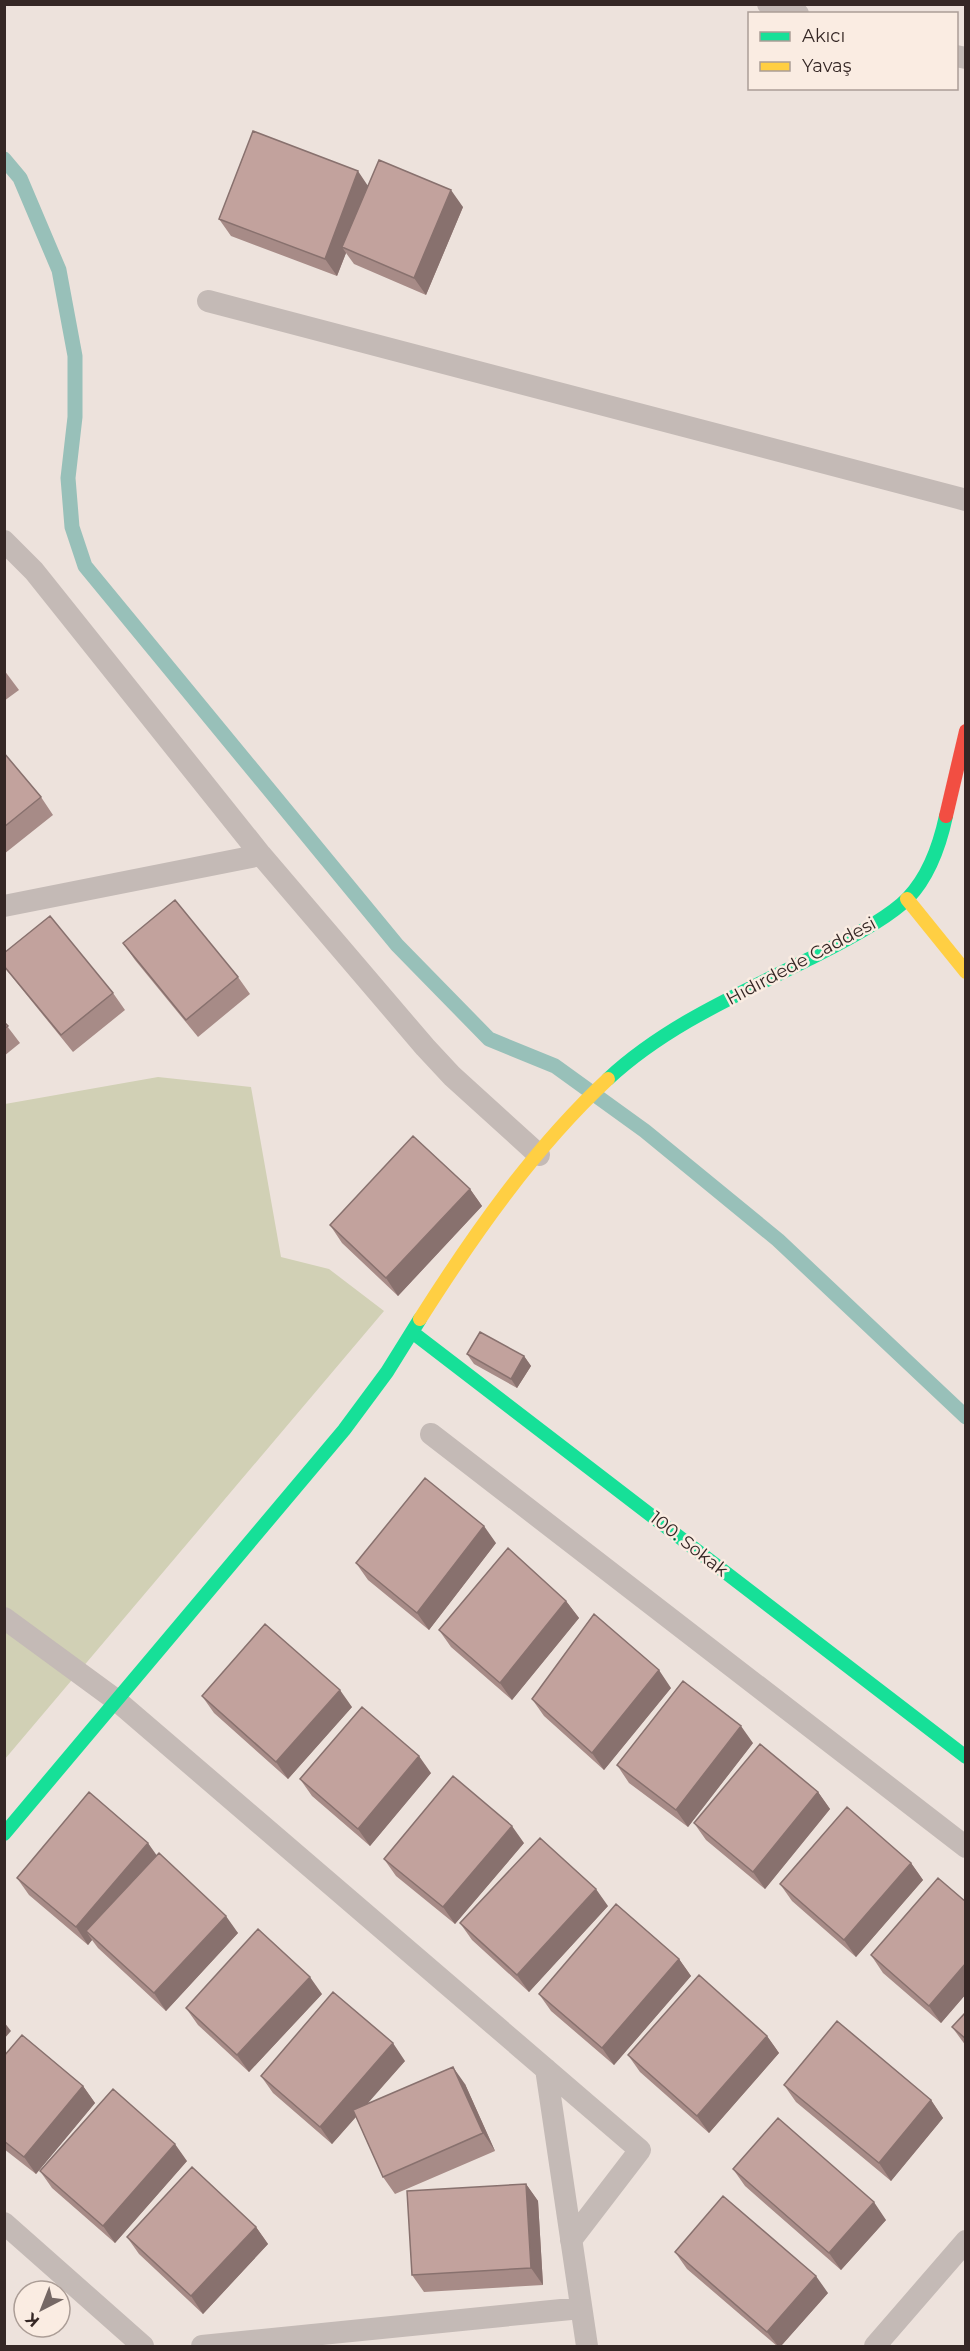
<svg xmlns="http://www.w3.org/2000/svg" width="970" height="2351" viewBox="0 0 970 2351" font-family="Montserrat,sans-serif">
<style>
.green{fill:#d1d0b5}
.lines{fill:none;stroke-linecap:round;stroke-linejoin:round}
.stream{stroke:#98c0b9;stroke-width:15}
.lane{stroke:#c4bab6;stroke-width:22}
.fast{stroke:#16e098;stroke-width:14}
.slow{stroke:#ffcf43;stroke-width:14}
.jam{stroke:#f24e42;stroke-width:14}
.wall{fill:#a78b87}
.shaded-wall{fill:#88716e}
.building{fill:#c2a29d;stroke:#88716e;stroke-width:1.5}
.labels{text-anchor:middle;dominant-baseline:central;stroke-width:5;stroke-linejoin:round;paint-order:stroke}
.street-label{font-size:18px;fill:#352725;stroke:#faece2}
</style>
<rect width="100%" height="100%" fill="#ede2dc"/>
<path class="green" d="M 158,1077 L 251,1087 L 281,1257 L 329,1269 L 384,1311 L 5,1759 L 5,1104 Z"/>
<g class="lines">
<path class="stream" d="M 4,159 L 20,178 L 59,270 L 75,356 L 75,417 L 68,478 L 72,527 L 85,566 L 397,945 L 489,1039 L 555,1066 L 645,1131 L 778,1240 L 966,1417"/>
<path class="lane" d="M 768,4 L 798,14
M 956,56 L 966,58
M 208,301 L 966,500
M 4,541 L 34,571 L 261,855 L 425,1047 L 452,1076 L 539,1155
M 4,906 L 261,855
M 431,1434 L 966,1847
M 4,1618 L 116,1700 L 640,2150 L 571,2240
M 546,2069 L 587,2346
M 4,2223 L 143,2346
M 202,2346 L 581,2308
M 875,2346 L 966,2241"/>
<path class="fast" d="M 608,1079 C 667,1024 744,992 815,956 C 841,943 888,919 908,898 C 928,877 940,844 946,816
M 412,1332 L 966,1757
M 4,1834 L 344,1430 L 387,1372 L 420,1319"/>
<path class="slow" d="M 907,899 L 966,972
M 420,1319 C 474,1234 534,1148 608,1079"/>
<path class="jam" d="M 946,816 L 966,731"/>
</g>
<path class="wall" d="M 368,185 L 463,207 L 426,295 L 354,264 L 346,253 L 337,276 L 231,236 L 219,219 Z
M 4,670 L 19,690 L 4,701 Z
M 4,753 L 41,797 L 53,815 L 4,854 Z
M 123,943 L 238,977 L 250,994 L 198,1037 L 135,960 Z
M 4,953 L 113,993 L 125,1010 L 73,1052 L 4,967 Z
M 4,1022 L 20,1043 L 4,1056 Z
M 470,1189 L 482,1206 L 398,1296 L 342,1243 L 330,1225 Z
M 467,1354 L 524,1356 L 531,1366 L 517,1388 L 474,1364 Z
M 496,1543 L 429,1630 L 368,1580 L 356,1563 Z
M 566,1601 L 579,1618 L 512,1700 L 451,1647 L 439,1630 Z
M 671,1688 L 604,1770 L 544,1716 L 532,1699 Z
M 202,1696 L 352,1707 L 288,1779 L 214,1713 Z
M 753,1743 L 688,1827 L 629,1783 L 617,1765 Z
M 431,1773 L 370,1846 L 312,1796 L 300,1779 Z
M 818,1792 L 830,1809 L 765,1889 L 706,1840 L 694,1823 Z
M 524,1843 L 455,1924 L 396,1876 L 384,1859 Z
M 156,1855 L 238,1933 L 166,2011 L 98,1948 L 92,1940 L 88,1945 L 29,1895 L 17,1878 Z
M 911,1863 L 923,1880 L 856,1957 L 792,1901 L 780,1884 Z
M 966,1902 L 966,1994 L 941,2023 L 883,1973 L 871,1955 Z
M 608,1906 L 529,1992 L 472,1940 L 460,1923 Z
M 679,1959 L 691,1976 L 614,2065 L 551,2011 L 539,1994 Z
M 322,1994 L 249,2072 L 198,2025 L 186,2008 Z
M 966,2012 L 966,2046 L 952,2027 Z
M 767,2036 L 779,2053 L 709,2133 L 640,2072 L 628,2055 Z
M 4,2056 L 83,2086 L 95,2103 L 36,2174 L 4,2149 Z
M 405,2061 L 367,2103 L 465,2084 L 495,2151 L 395,2194 L 383,2177 L 356,2117 L 332,2144 L 273,2093 L 261,2076 Z
M 784,2085 L 931,2100 L 943,2118 L 891,2181 L 796,2102 Z
M 187,2161 L 115,2243 L 52,2188 L 40,2171 Z
M 733,2169 L 886,2220 L 841,2270 L 745,2186 Z
M 526,2184 L 538,2201 L 543,2285 L 424,2292 L 412,2275 Z
M 256,2227 L 268,2244 L 203,2314 L 139,2254 L 127,2237 Z
M 675,2252 L 828,2293 L 781,2346 L 777,2346 L 687,2269 Z"/>
<path class="shaded-wall" d="M 358,171 L 370,189 L 342,247 L 346,253 L 337,276 L 325,259 Z
M 451,190 L 463,207 L 426,295 L 414,278 Z
M 470,1189 L 482,1206 L 398,1296 L 386,1278 Z
M 524,1356 L 531,1366 L 517,1388 L 511,1379 Z
M 484,1526 L 496,1543 L 429,1630 L 417,1613 Z
M 566,1601 L 579,1618 L 512,1700 L 500,1683 Z
M 659,1670 L 671,1688 L 604,1770 L 592,1753 Z
M 340,1690 L 352,1707 L 288,1779 L 276,1762 Z
M 741,1726 L 753,1743 L 688,1827 L 676,1810 Z
M 419,1756 L 431,1773 L 370,1846 L 358,1829 Z
M 818,1792 L 830,1809 L 765,1889 L 753,1872 Z
M 512,1826 L 524,1843 L 455,1924 L 443,1907 Z
M 148,1843 L 160,1860 L 86,1931 L 92,1940 L 88,1945 L 76,1927 Z
M 911,1863 L 923,1880 L 856,1957 L 844,1940 Z
M 596,1889 L 608,1906 L 529,1992 L 517,1975 Z
M 226,1916 L 238,1933 L 166,2011 L 154,1993 Z
M 679,1959 L 691,1976 L 614,2065 L 602,2048 Z
M 966,1963 L 966,1994 L 941,2023 L 929,2006 Z
M 310,1977 L 322,1994 L 249,2072 L 237,2055 Z
M 4,2022 L 11,2031 L 4,2039 Z
M 767,2036 L 779,2053 L 709,2133 L 697,2116 Z
M 393,2043 L 405,2061 L 332,2144 L 320,2127 Z
M 453,2067 L 465,2084 L 495,2151 L 483,2133 Z
M 83,2086 L 95,2103 L 36,2174 L 24,2157 Z
M 931,2100 L 943,2118 L 891,2181 L 879,2163 Z
M 175,2144 L 187,2161 L 115,2243 L 103,2226 Z
M 526,2184 L 538,2201 L 543,2285 L 531,2268 Z
M 874,2202 L 886,2220 L 841,2270 L 829,2253 Z
M 256,2227 L 268,2244 L 203,2314 L 191,2296 Z
M 816,2276 L 828,2293 L 781,2346 L 778,2346 L 767,2332 Z"/>
<path class="building" d="M 253,131 L 358,171 L 325,259 L 219,219 Z
M 379,160 L 451,190 L 414,278 L 342,247 Z
M 4,753 L 41,797 L 4,827 Z
M 175,900 L 238,977 L 186,1020 L 123,943 Z
M 50,916 L 113,993 L 61,1035 L 4,966 L 4,953 Z
M 4,1022 L 8,1026 L 4,1029 Z
M 413,1136 L 470,1189 L 386,1278 L 330,1225 Z
M 480,1332 L 524,1356 L 511,1379 L 467,1354 Z
M 425,1478 L 484,1526 L 417,1613 L 356,1563 Z
M 508,1548 L 566,1601 L 500,1683 L 439,1630 Z
M 594,1614 L 659,1670 L 592,1753 L 532,1699 Z
M 265,1624 L 340,1690 L 276,1762 L 202,1696 Z
M 683,1681 L 741,1726 L 676,1810 L 617,1765 Z
M 362,1707 L 419,1756 L 358,1829 L 300,1779 Z
M 760,1744 L 818,1792 L 753,1872 L 694,1823 Z
M 453,1776 L 512,1826 L 443,1907 L 384,1859 Z
M 89,1792 L 148,1843 L 76,1927 L 17,1878 Z
M 847,1807 L 911,1863 L 844,1940 L 780,1884 Z
M 540,1838 L 596,1889 L 517,1975 L 460,1923 Z
M 159,1853 L 226,1916 L 154,1993 L 86,1931 Z
M 938,1878 L 966,1902 L 966,1963 L 929,2006 L 871,1955 Z
M 616,1904 L 679,1959 L 602,2048 L 539,1994 Z
M 258,1929 L 310,1977 L 237,2055 L 186,2008 Z
M 699,1975 L 767,2036 L 697,2116 L 628,2055 Z
M 333,1992 L 393,2043 L 320,2127 L 261,2076 Z
M 966,2012 L 966,2039 L 952,2027 Z
M 837,2021 L 931,2100 L 879,2163 L 784,2085 Z
M 22,2035 L 83,2086 L 24,2157 L 4,2141 L 4,2056 Z
M 453,2067 L 483,2133 L 383,2177 L 353,2110 Z
M 113,2089 L 175,2144 L 103,2226 L 40,2171 Z
M 778,2118 L 874,2202 L 829,2253 L 733,2169 Z
M 192,2167 L 256,2227 L 191,2296 L 127,2237 Z
M 526,2184 L 531,2268 L 412,2275 L 407,2191 Z
M 723,2196 L 816,2276 L 767,2332 L 675,2252 Z"/>
<g class="labels">
<g class="street-label">
<text transform="translate(801 961) rotate(-28)">Hıdırdede Caddesi</text>
<text transform="translate(689 1544) rotate(38)">100. Sokak</text>
</g>
</g>
<rect width="970" height="2351" fill="none" stroke="#352725" stroke-width="12"/>
<rect x="748" y="12" width="210" height="78" fill="#faece2" stroke="#ab9d96" stroke-width="1.5"/>
<rect x="760" y="32" width="30" height="9" fill="#16e098" stroke="#ab9d96" stroke-width="1.5"/>
<text x="802" y="42" font-size="18" fill="#352725">Akıcı</text>
<rect x="760" y="62" width="30" height="9" fill="#ffcf43" stroke="#ab9d96" stroke-width="1.5"/>
<text x="802" y="72" font-size="18" fill="#352725">Yavaş</text>
<g transform="translate(42 2309) rotate(222)"><circle r="28" fill="#faece2" stroke="#ab9d96" stroke-width="1.5"/>
<path d="M0-4.5L10 22L0 15L-10 22Z" fill="#756865"/>
<text y="-9" font-size="16" font-weight="bold" text-anchor="middle" fill="#352725">K</text>
</g>
</svg>
